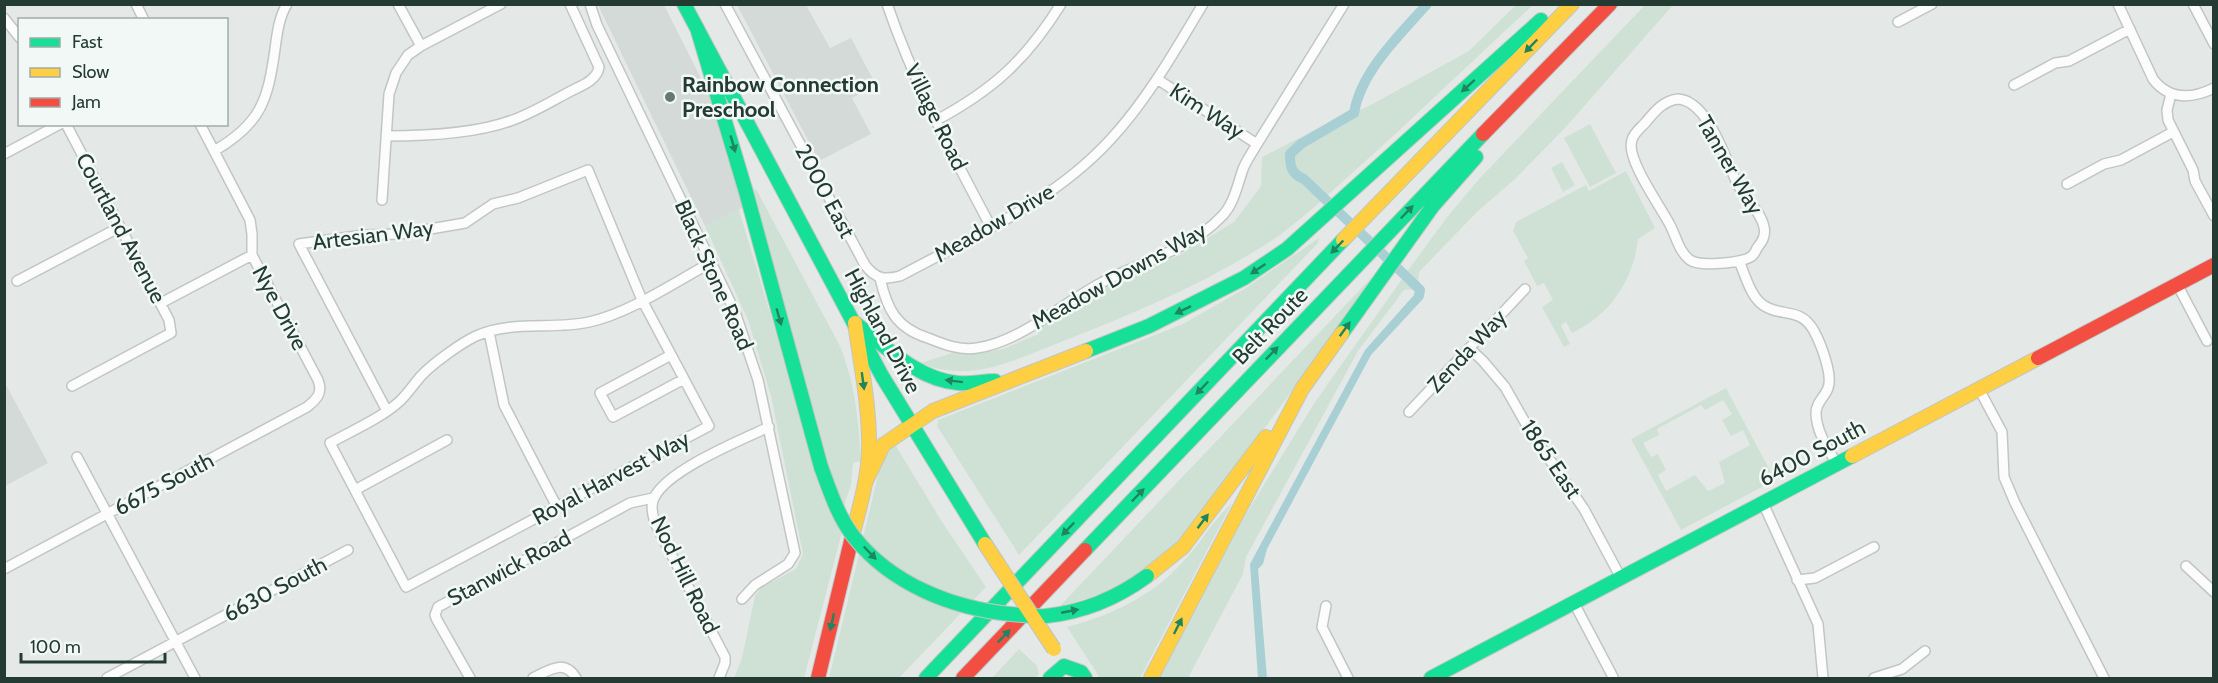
<svg xmlns="http://www.w3.org/2000/svg" width="2218" height="683" viewBox="0 0 2218 683" font-family="Cabin,sans-serif">
<style>
.built{fill:#d3dad7}
.green{fill:#cfe1d4;fill-rule:evenodd}
.water{fill:#a8d0d4}
.lines{fill:none;stroke-linecap:round;stroke-linejoin:round}
.canal{stroke:#a8d0d4;stroke-width:10}
.street-casing{stroke:#c1c6c4;stroke-width:12}
.fast-casing{stroke:#c0c7c4;stroke-width:16}
.slow-casing{stroke:#c0c7c4;stroke-width:16}
.jam-casing{stroke:#c0c7c4;stroke-width:16}
.street{stroke:#fbfcfb;stroke-width:9}
.fast{stroke:#16e098;stroke-width:14}
.slow{stroke:#ffcf43;stroke-width:14}
.jam{stroke:#f24e42;stroke-width:14}
.fast-bridge-casing{stroke:#bdc5c2;stroke-width:16;stroke-linecap:butt}
.slow-bridge-casing{stroke:#bdc5c2;stroke-width:16;stroke-linecap:butt}
.fast-bridge{stroke:#16e098;stroke-width:14}
.slow-bridge{stroke:#ffcf43;stroke-width:14}
.oneway{fill:#1e8561}
.poi-dot{fill:#677873;stroke:#f2f8f5;stroke-width:2}
.labels{text-anchor:middle;dominant-baseline:central;stroke-width:5;stroke-linejoin:round;paint-order:stroke}
.poi-label{font-size:22px;font-weight:bold;fill:#243b34;stroke:#f2f8f5;text-anchor:start}
.street-label{font-size:22px;fill:#243b34;stroke:#f2f8f5}
</style>
<rect width="100%" height="100%" fill="#e4e9e7"/>
<path class="built" d="M 598,5 L 664,5 L 709,94 L 743,207 L 739,210 L 705,226 Z
M 737,5 L 806,5 L 830,48 L 851,38 L 876,85 L 852,98 L 871,134 L 819,161 Z
M 4,381 L 48,463 L 5,486 L 4,486 Z"/>
<path class="green" d="M 1516,5 L 1533,5 C 1475,58 1419,113 1360,166 C 1333,190 1306,216 1277,237 C 1210,282 1135,313 1061,342 C 1015,360 969,384 921,363 L 952,353 L 977,353 L 1003,349 L 1039,334 L 1036,329 L 1124,277 L 1180,255 L 1234,222 L 1261,186 L 1262,157 L 1332,121 L 1367,107 L 1469,51 Z
M 1645,5 L 1673,5 L 1565,128 L 1516,178 L 1477,212 L 1419,272 L 1418,285 L 1406,273 L 1448,216 L 1479,179 Z
M 1590,124 L 1616,173 L 1590,187 L 1564,138 Z
M 1562,162 L 1575,185 L 1563,192 L 1551,168 Z
M 1626,171 L 1655,228 L 1638,239 C 1633,281 1610,315 1572,333 L 1566,322 L 1561,325 L 1570,344 L 1564,347 L 1542,307 L 1553,300 L 1544,283 L 1537,286 L 1524,261 L 1528,258 L 1513,231 L 1516,222 L 1586,185 L 1589,191 Z
M 756,189 L 840,346 C 856,388 858,416 861,461 L 853,463 L 851,485 L 843,508 L 835,489 L 762,226 L 754,190 Z
M 739,210 L 777,336 L 842,532 L 804,678 L 734,678 L 742,658 L 755,596 L 762,587 L 796,569 L 803,554 L 771,396 L 748,320 L 705,226 Z
M 1319,238 L 1318,243 L 1019,555 L 937,426 L 938,420 L 1183,324 L 1246,288 Z
M 1372,277 L 1347,315 L 1203,513 L 1142,581 L 1059,607 Z
M 1402,279 L 1414,289 L 1404,290 L 1358,351 L 1246,557 L 1243,574 L 1188,678 L 1160,678 L 1246,514 L 1315,402 Z
M 1726,388 L 1775,480 L 1681,530 L 1631,439 ZM 1723,400 L 1732,414 L 1722,420 L 1731,436 L 1743,430 L 1750,445 L 1719,462 L 1725,483 L 1708,491 L 1695,475 L 1666,491 L 1658,475 L 1666,470 L 1658,454 L 1651,457 L 1643,443 L 1659,435 L 1657,429 L 1701,405 L 1705,410 Z
M 896,446 L 942,522 L 986,587 L 899,678 L 829,678 L 880,467 L 890,448 Z
M 1232,503 L 1140,678 L 1100,678 L 1067,627 C 1110,616 1152,596 1182,563 C 1200,544 1213,520 1232,503 Z
M 1019,649 L 1037,666 L 1039,674 L 1035,678 L 992,678 Z"/>
<path class="water" d="M 1418,281 L 1424,289 L 1422,300 L 1371,355 L 1267,549 L 1263,564 L 1258,569 L 1267,678 L 1258,678 L 1250,564 L 1365,350 L 1414,295 L 1416,290 L 1412,286 Z"/>
<g class="lines">
<path class="canal" d="M 1419,296 L 1420,290 L 1411,281 L 1304,179 C 1291,174 1290,166 1290,154 L 1301,144 L 1354,113 C 1361,71 1399,36 1427,4"/>
<g class="street-casing">
<path id="street" d="M 136,4 L 144,20
M 398,4 L 421,46
M 590,4 L 597,25 L 735,312 L 758,380 L 795,553 L 788,564 L 755,585 L 742,599
M 725,4 L 865,265 C 876,279 884,280 900,276 C 974,236 1053,202 1110,140 C 1147,100 1175,51 1203,4
M 887,4 C 914,83 952,154 991,227
M 2118,4 L 2153,79 C 2169,100 2192,99 2214,88
M 2193,4 L 2214,44
M 4,18 L 20,38
M 1898,22 L 1932,4
M 1157,79 L 1257,144
M 2014,85 L 2055,63 L 2069,61 L 2130,29
M 2171,94 L 2167,110 L 2168,120 L 2193,170 L 2195,181 L 2214,216
M 1678,99 C 1709,101 1726,162 1738,185 C 1746,199 1761,212 1764,227 C 1766,236 1762,242 1757,248 C 1756,251 1754,254 1752,256 C 1743,263 1700,267 1690,260 C 1679,252 1676,236 1670,225 C 1661,207 1625,158 1632,140 C 1634,132 1641,128 1646,122 C 1655,111 1663,101 1678,99 Z
M 935,121 C 993,90 1026,60 1061,4
M 66,124 L 169,320 L 171,333 L 72,386
M 386,136 C 425,136 474,134 510,121 C 531,114 550,102 569,92 C 580,86 597,81 599,67 L 570,4
M 214,151 C 261,124 268,100 275,49 C 277,34 279,17 287,4
M 4,154 L 60,124
M 2067,184 L 2104,164 L 2121,160 L 2173,132
M 382,200 L 389,94 L 396,73 L 408,55 L 421,46 L 501,4
M 1739,261 C 1745,274 1750,296 1763,305 C 1781,318 1800,306 1814,331 C 1821,344 1833,375 1828,388 C 1825,397 1816,402 1816,413 C 1816,431 1828,449 1837,464
M 880,278 C 887,309 896,328 928,338 C 943,344 960,351 977,348 C 1020,342 1063,303 1101,283 C 1140,262 1190,250 1221,217 C 1233,206 1237,187 1242,172 C 1245,162 1252,153 1257,144 L 1344,4
M 17,281 L 120,227
M 2177,284 L 2207,341
M 161,303 L 252,255
M 489,332 L 504,405 L 557,507
M 1469,348 L 1483,361 L 1505,387 L 1530,431 L 1584,509 L 1621,578
M 671,355 L 600,393 L 613,417 L 684,379
M 1979,389 L 2002,432 L 2004,477 L 2015,503 L 2104,678
M 387,411 L 299,244 L 364,235 L 401,234 L 465,223 L 493,204 L 518,198 L 588,170 L 642,300 L 709,426 L 406,587 L 330,443 C 353,430 380,419 400,401 C 408,393 414,384 421,376 C 432,364 461,343 476,336 C 512,320 552,330 589,322 C 630,313 675,282 712,262
M 1409,412 L 1525,289
M 77,457 L 195,678
M 355,490 L 447,440
M 1763,503 L 1818,624 L 1823,678
M 2186,566 L 2214,592
M 4,569 L 307,407 C 317,399 323,393 318,380 L 252,255 L 252,234 L 250,220 L 200,124
M 1797,580 L 1815,578 L 1874,547
M 1574,603 L 1613,677
M 1326,606 L 1322,627 L 1348,678
M 107,678 L 348,550
M 470,678 L 437,620 L 435,615 L 438,607 L 630,503 L 653,498
M 533,678 C 548,671 564,658 576,678
M 719,678 L 725,663 L 725,657 L 656,525 C 653,517 650,506 654,498 C 667,470 741,440 769,427
M 1874,678 L 1902,669 L 1925,651"/>
</g>
<g class="fast-casing">
<path id="fast" d="M 684,4 L 882,376 L 985,544
M 697,28 L 746,192 L 821,467
M 855,323 C 885,346 918,380 958,383 C 970,384 983,381 995,381
M 1342,333 L 1432,207 L 1476,157
M 1086,351 L 1149,326 L 1244,278 L 1287,249 L 1541,20
M 1085,550 L 1483,134
M 1064,666 L 1081,672 L 1085,678
M 926,678 L 1343,240
M 1050,678 L 1064,666
M 1431,678 L 1852,456"/>
</g>
<g class="slow-casing">
<path id="slow" d="M 1343,240 L 1572,4
M 1852,456 L 2038,358
M 865,483 L 883,445 L 933,411 L 1086,351
M 852,537 C 859,509 868,480 869,451 C 870,409 861,365 855,323
M 1147,576 L 1183,547 L 1266,437
M 1151,678 L 1302,389 L 1342,333"/>
</g>
<g class="jam-casing">
<path id="jam" d="M 1483,134 L 1610,4
M 2038,358 L 2214,265
M 818,678 L 852,537
M 963,678 L 1085,550"/>
</g>
<use href="#street" class="street"/>
<use href="#fast" class="fast"/>
<use href="#slow" class="slow"/>
<use href="#jam" class="jam"/>
<g class="fast-bridge-casing">
<path id="fast-bridge" d="M 821,467 C 830,491 838,517 854,537 C 891,584 952,608 1010,614 C 1022,615 1034,617 1046,616 C 1084,612 1117,598 1147,576"/>
</g>
<g class="slow-bridge-casing">
<path id="slow-bridge" d="M 985,544 L 1054,649"/>
</g>
<use href="#fast-bridge" class="fast-bridge"/>
<use href="#slow-bridge" class="slow-bridge"/>
</g>
<defs><path id="oneway-solid" d="M-6-.8H1V-3.2L6.5 0L1 3.2V.8H-6Z" transform="scale(1.5)"/></defs>
<g class="oneway">
<use href="#oneway-solid" transform="translate(1531 46) rotate(134)"/>
<use href="#oneway-solid" transform="translate(1468 86) rotate(138)"/>
<use href="#oneway-solid" transform="translate(733 144) rotate(74)"/>
<use href="#oneway-solid" transform="translate(1407 212) rotate(-46)"/>
<use href="#oneway-solid" transform="translate(1337 247) rotate(134)"/>
<use href="#oneway-solid" transform="translate(1258 269) rotate(146)"/>
<use href="#oneway-solid" transform="translate(1183 310) rotate(154)"/>
<use href="#oneway-solid" transform="translate(779 317) rotate(74)"/>
<use href="#oneway-solid" transform="translate(1345 329) rotate(-54)"/>
<use href="#oneway-solid" transform="translate(1272 353) rotate(-46)"/>
<use href="#oneway-solid" transform="translate(863 381) rotate(82)"/>
<use href="#oneway-solid" transform="translate(954 381) rotate(-173)"/>
<use href="#oneway-solid" transform="translate(1202 388) rotate(134)"/>
<use href="#oneway-solid" transform="translate(1138 495) rotate(-46)"/>
<use href="#oneway-solid" transform="translate(1203 521) rotate(-53)"/>
<use href="#oneway-solid" transform="translate(1068 529) rotate(134)"/>
<use href="#oneway-solid" transform="translate(870 553) rotate(46)"/>
<use href="#oneway-solid" transform="translate(1070 611) rotate(-11)"/>
<use href="#oneway-solid" transform="translate(832 622) rotate(103)"/>
<use href="#oneway-solid" transform="translate(1178 626) rotate(-63)"/>
<use href="#oneway-solid" transform="translate(1004 636) rotate(-46)"/>
</g>
<circle class="poi-dot" cx="670" cy="97" r="6"/>
<g class="labels">
<g class="poi-label">
<text x="682" y="84">Rainbow Connection<tspan x="682" dy="25">Preschool</tspan></text>
</g>
<g class="street-label">
<text transform="translate(1207 111) rotate(33)">Kim Way</text>
<text transform="translate(936 117) rotate(64)">Village Road</text>
<text transform="translate(1730 165) rotate(60)">Tanner Way</text>
<text transform="translate(825 191) rotate(62)">2000 East</text>
<text transform="translate(994 223) rotate(-30)">Meadow Drive</text>
<text transform="translate(121 228) rotate(62)">Courtland Avenue</text>
<text transform="translate(373 235) rotate(-7)">Artesian Way</text>
<text transform="translate(714 275) rotate(66)">Black Stone Road</text>
<text transform="translate(1119 276) rotate(-29)">Meadow Downs Way</text>
<text transform="translate(280 308) rotate(62)">Nye Drive</text>
<text transform="translate(1270 326) rotate(-46)">Belt Route</text>
<text transform="translate(883 331) rotate(62)">Highland Drive</text>
<text transform="translate(1467 351) rotate(-47)">Zenda Way</text>
<text transform="translate(1812 453) rotate(-28)">6400 South</text>
<text transform="translate(1551 459) rotate(56)">1865 East</text>
<text transform="translate(611 478) rotate(-28)">Royal Harvest Way</text>
<text transform="translate(164 484) rotate(-28)">6675 South</text>
<text transform="translate(509 568) rotate(-28)">Stanwick Road</text>
<text transform="translate(685 575) rotate(64)">Nod Hill Road</text>
<text transform="translate(275 589) rotate(-28)">6630 South</text>
</g>
</g>
<rect width="2218" height="683" fill="none" stroke="#243b34" stroke-width="12"/>
<rect x="18" y="18" width="210" height="108" fill="#f2f8f5" stroke="#a0aca8" stroke-width="1.5"/>
<rect x="30" y="38" width="30" height="9" fill="#16e098" stroke="#a0aca8" stroke-width="1.5"/>
<text x="72" y="48" font-size="18" fill="#243b34">Fast</text>
<rect x="30" y="68" width="30" height="9" fill="#ffcf43" stroke="#a0aca8" stroke-width="1.5"/>
<text x="72" y="78" font-size="18" fill="#243b34">Slow</text>
<rect x="30" y="98" width="30" height="9" fill="#f24e42" stroke="#a0aca8" stroke-width="1.5"/>
<text x="72" y="108" font-size="18" fill="#243b34">Jam</text>
<path d="M21 653v9h144v-9" fill="none" stroke="#243b34" stroke-width="3"/>
<text x="30" y="653" font-size="18" fill="#243b34" stroke="#f2f8f5" stroke-width="4.5" paint-order="stroke">100 m</text>
</svg>
